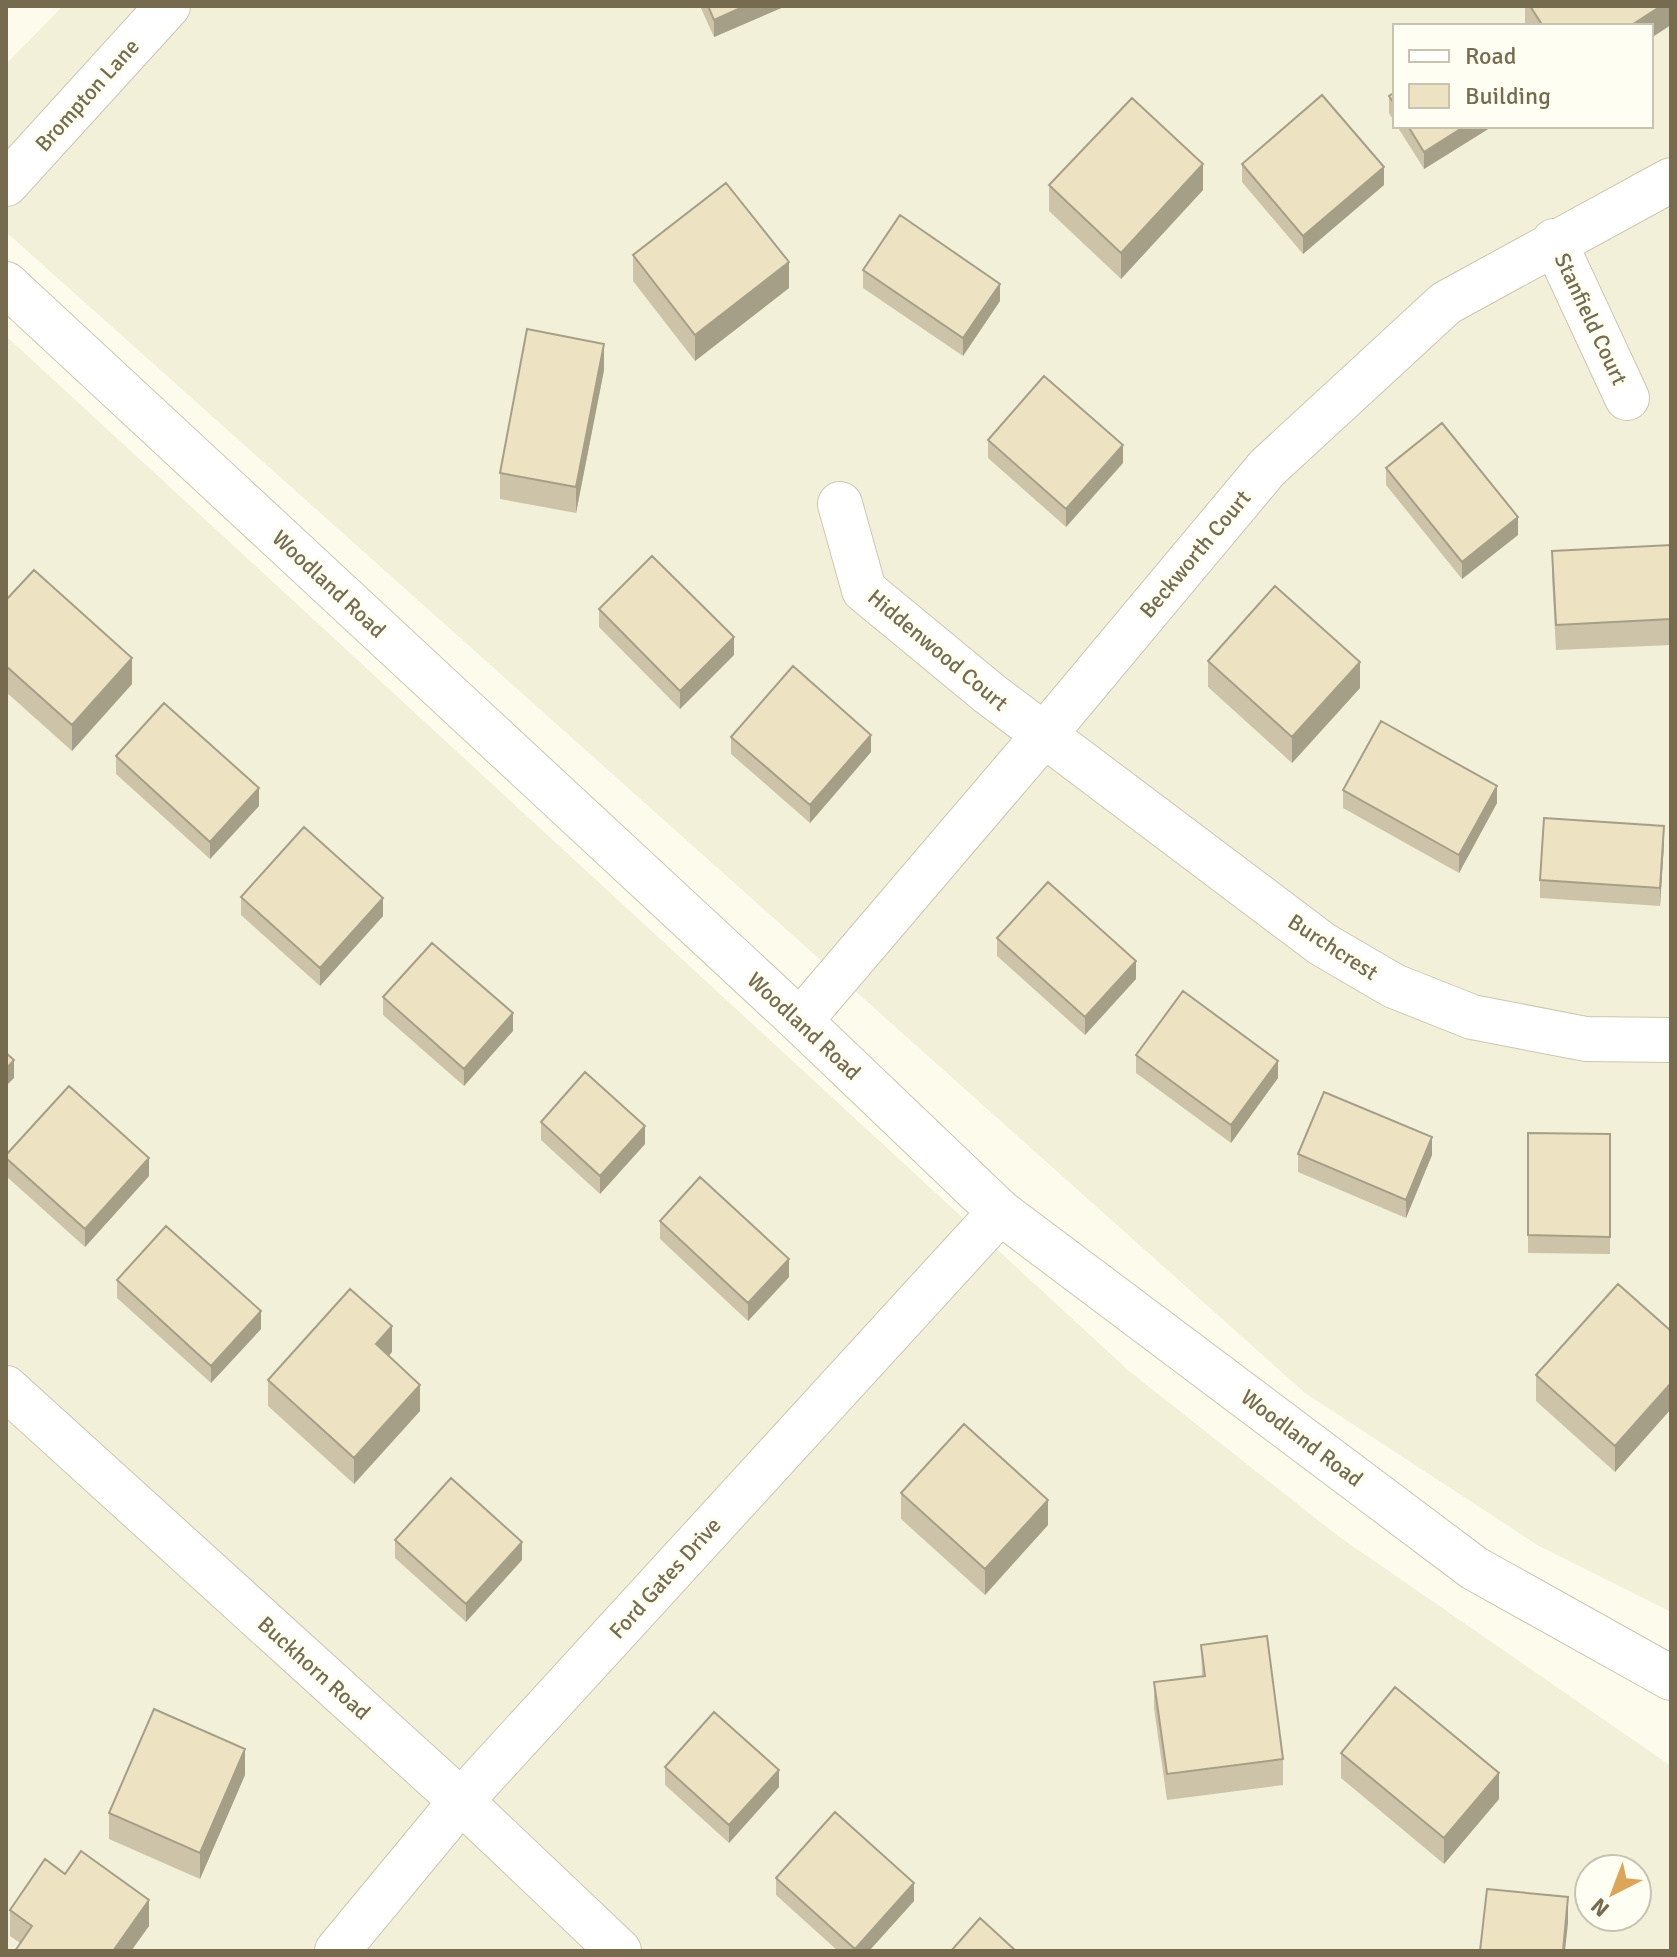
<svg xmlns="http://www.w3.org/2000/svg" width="1677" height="1957" viewBox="0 0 1677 1957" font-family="Signika,sans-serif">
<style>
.residential{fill:#f3f0da;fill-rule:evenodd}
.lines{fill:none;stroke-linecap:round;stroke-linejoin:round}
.minor-casing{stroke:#ccc6af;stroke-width:46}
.minor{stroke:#fff;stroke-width:44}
.wall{fill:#ccc3a8}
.shaded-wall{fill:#a69f88}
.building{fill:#ede3c3;stroke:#a69f88;stroke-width:2}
.labels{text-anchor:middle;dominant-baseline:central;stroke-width:7;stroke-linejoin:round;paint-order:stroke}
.street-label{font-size:22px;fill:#766b4f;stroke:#fefef2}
</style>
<rect width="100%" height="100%" fill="#fcfbec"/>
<path class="residential" d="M 63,6 L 1671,6 L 1671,1612 L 1539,1546 L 1305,1393 L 6,232 L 6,64 ZM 1395,26 L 1651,26 L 1651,126 L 1395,126 Z
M 6,336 L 1129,1371 L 1338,1536 L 1671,1766 L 1671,1951 L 6,1951 ZM 1589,1869 L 1637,1869 L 1637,1917 L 1589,1917 Z"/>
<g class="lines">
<g class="minor-casing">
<path id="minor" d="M 6,184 L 168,6
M 1554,241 L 1627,398
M 6,284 L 800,1021 L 1000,1212 L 1474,1568 L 1671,1678
M 840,504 L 864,590 L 990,694 L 1322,944 L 1394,986 L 1472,1017 L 1586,1039 L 1671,1040
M 800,1021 L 1044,735 L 1267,468 L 1446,303 L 1671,180
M 6,1388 L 461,1801 L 619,1951
M 337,1951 L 461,1801 L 1000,1212"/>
</g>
<use href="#minor" class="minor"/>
</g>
<path class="wall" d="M 700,6 L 786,6 L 714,37 Z
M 1525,6 L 1671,6 L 1651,26 L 1526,26 L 1525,24 Z
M 1395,92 L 1395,123 L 1389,113 L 1389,96 Z
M 1397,126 L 1493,126 L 1424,169 Z
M 1242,164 L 1384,185 L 1303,254 L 1242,182 Z
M 1049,185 L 1203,190 L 1121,279 L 1049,211 Z
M 633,255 L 789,288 L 695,361 L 633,281 Z
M 863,270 L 1000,301 L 963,356 L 863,288 Z
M 604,370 L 576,513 L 500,499 L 500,473 Z
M 988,440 L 1123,463 L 1066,527 L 988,458 Z
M 1386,468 L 1518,535 L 1462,579 L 1386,485 Z
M 1671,545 L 1671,645 L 1556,650 L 1552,577 L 1552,551 Z
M 6,600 L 132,684 L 72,751 L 6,692 Z
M 599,609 L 734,655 L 680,709 L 599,627 Z
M 1208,661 L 1360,688 L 1292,763 L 1208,687 Z
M 731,737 L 871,752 L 810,823 L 731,754 Z
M 116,756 L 259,806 L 210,859 L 116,774 Z
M 1343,790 L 1497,803 L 1459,873 L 1343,808 Z
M 1664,844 L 1660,906 L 1540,898 L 1540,880 Z
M 241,897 L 383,916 L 320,986 L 241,915 Z
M 997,938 L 1136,979 L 1085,1035 L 997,956 Z
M 383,997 L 513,1031 L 464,1086 L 383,1015 Z
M 1136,1055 L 1278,1078 L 1231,1143 L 1136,1073 Z
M 541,1122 L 645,1144 L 600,1194 L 541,1140 Z
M 1528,1133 L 1610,1134 L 1610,1254 L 1528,1253 Z
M 1298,1154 L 1432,1155 L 1406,1218 L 1298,1172 Z
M 6,1155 L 149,1176 L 85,1247 L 6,1176 Z
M 660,1221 L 789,1277 L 748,1321 L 660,1239 Z
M 117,1280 L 261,1329 L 211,1383 L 117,1298 Z
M 1671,1331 L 1671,1409 L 1615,1472 L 1536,1401 L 1536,1375 Z
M 392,1352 L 389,1356 L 420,1411 L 354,1484 L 268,1406 L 268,1380 Z
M 901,1493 L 1048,1525 L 985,1595 L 901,1519 Z
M 395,1540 L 522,1560 L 466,1622 L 395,1558 Z
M 1201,1645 L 1283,1759 L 1283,1785 L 1167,1800 L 1154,1708 L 1154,1682 L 1202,1676 Z
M 1341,1753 L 1499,1799 L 1444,1864 L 1341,1778 Z
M 665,1767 L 779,1787 L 729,1843 L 665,1785 Z
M 245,1775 L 200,1879 L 109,1839 L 109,1813 Z
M 65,1874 L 149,1926 L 131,1951 L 15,1951 L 20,1943 L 10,1936 L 10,1910 Z
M 776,1878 L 914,1901 L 869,1951 L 838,1951 L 776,1895 Z"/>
<path class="shaded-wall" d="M 745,6 L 786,6 L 714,37 L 714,20 Z
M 1661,6 L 1671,6 L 1671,25 L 1651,38 L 1651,26 L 1630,26 Z
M 1465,126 L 1493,126 L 1424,169 L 1424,152 Z
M 1203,164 L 1203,190 L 1121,279 L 1121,253 Z
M 1384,167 L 1384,185 L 1303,254 L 1303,236 Z
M 789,262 L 789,288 L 695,361 L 695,335 Z
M 1000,284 L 1000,301 L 963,356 L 963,338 Z
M 604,344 L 604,370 L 576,513 L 576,487 Z
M 1123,445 L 1123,463 L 1066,527 L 1066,509 Z
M 1518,517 L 1518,535 L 1462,579 L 1462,562 Z
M 734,637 L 734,655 L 680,709 L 680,691 Z
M 132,658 L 132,684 L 72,751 L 72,725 Z
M 1360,662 L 1360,688 L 1292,763 L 1292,737 Z
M 871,735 L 871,752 L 810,823 L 810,805 Z
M 1497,786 L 1497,803 L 1459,873 L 1459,855 Z
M 259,788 L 259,806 L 210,859 L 210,842 Z
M 1664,826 L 1664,844 L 1660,906 L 1660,888 Z
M 383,898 L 383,916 L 320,986 L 320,968 Z
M 1136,961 L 1136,979 L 1085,1035 L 1085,1017 Z
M 513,1013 L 513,1031 L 464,1086 L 464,1069 Z
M 14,1060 L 14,1078 L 6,1086 L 6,1069 Z
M 1278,1061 L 1278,1078 L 1231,1143 L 1231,1125 Z
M 645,1126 L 645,1144 L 600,1194 L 600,1176 Z
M 1432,1137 L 1432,1155 L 1406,1218 L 1406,1200 Z
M 149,1158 L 149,1176 L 85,1247 L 85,1229 Z
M 789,1259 L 789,1277 L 748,1321 L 748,1303 Z
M 261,1311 L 261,1329 L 211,1383 L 211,1366 Z
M 392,1326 L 392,1352 L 376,1370 L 376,1344 Z
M 1671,1383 L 1671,1409 L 1615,1472 L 1615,1446 Z
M 420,1385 L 420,1411 L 354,1484 L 354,1458 Z
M 1048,1500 L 1048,1525 L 985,1595 L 985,1569 Z
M 522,1542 L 522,1560 L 466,1622 L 466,1604 Z
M 245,1749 L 245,1775 L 200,1879 L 200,1853 Z
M 779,1770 L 779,1787 L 729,1843 L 729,1825 Z
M 1499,1773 L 1499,1799 L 1444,1864 L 1444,1838 Z
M 914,1883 L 914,1901 L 869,1951 L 855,1951 L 855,1949 Z
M 1568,1897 L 1568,1923 L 1565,1951 L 1563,1951 Z
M 149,1900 L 149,1926 L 131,1951 L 113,1951 Z"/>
<path class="building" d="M 708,6 L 745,6 L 714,20 Z
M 1530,6 L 1661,6 L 1630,26 L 1543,26 Z
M 1395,92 L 1395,105 L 1389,96 Z
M 1322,95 L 1384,167 L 1303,236 L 1242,164 Z
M 1132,98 L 1203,164 L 1121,253 L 1049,185 Z
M 1408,126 L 1465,126 L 1424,152 Z
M 726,183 L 789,262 L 695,335 L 633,255 Z
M 900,215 L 1000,284 L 963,338 L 863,270 Z
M 527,329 L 604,344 L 576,487 L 500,473 Z
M 1044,376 L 1123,445 L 1066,509 L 988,440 Z
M 1442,423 L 1518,517 L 1462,562 L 1386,468 Z
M 1671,545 L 1671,619 L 1556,625 L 1552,551 Z
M 652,556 L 734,637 L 680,691 L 599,609 Z
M 34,570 L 132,658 L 72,725 L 6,666 L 6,600 Z
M 1275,586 L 1360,662 L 1292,737 L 1208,661 Z
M 793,666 L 871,735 L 810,805 L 731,737 Z
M 164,703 L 259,788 L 210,842 L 116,756 Z
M 1381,721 L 1497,786 L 1459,855 L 1343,790 Z
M 1544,818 L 1664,826 L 1660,888 L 1540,880 Z
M 304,827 L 383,898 L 320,968 L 241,897 Z
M 1048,882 L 1136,961 L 1085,1017 L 997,938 Z
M 432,943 L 513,1013 L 464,1069 L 383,997 Z
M 1183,991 L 1278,1061 L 1231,1125 L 1136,1055 Z
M 6,1053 L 14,1060 L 6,1069 Z
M 585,1072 L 645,1126 L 600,1176 L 541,1122 Z
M 69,1086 L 149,1158 L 85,1229 L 6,1158 L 6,1155 Z
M 1324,1092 L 1432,1137 L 1406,1200 L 1298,1154 Z
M 1528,1133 L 1610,1134 L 1610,1237 L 1528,1235 Z
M 700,1177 L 789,1259 L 748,1303 L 660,1221 Z
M 166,1226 L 261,1311 L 211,1366 L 117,1280 Z
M 1618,1284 L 1671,1331 L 1671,1383 L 1615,1446 L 1536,1375 Z
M 350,1289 L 392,1326 L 376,1344 L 420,1385 L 354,1458 L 268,1380 Z
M 964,1424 L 1048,1500 L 985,1569 L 901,1493 Z
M 451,1478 L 522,1542 L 466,1604 L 395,1540 Z
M 1267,1636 L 1283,1759 L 1167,1774 L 1154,1682 L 1205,1676 L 1201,1645 Z
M 1395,1687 L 1499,1773 L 1444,1838 L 1341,1753 Z
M 154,1709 L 245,1749 L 200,1853 L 109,1813 Z
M 714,1712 L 779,1770 L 729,1825 L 665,1767 Z
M 835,1812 L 914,1883 L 855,1949 L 776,1878 Z
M 81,1851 L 149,1900 L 113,1951 L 15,1951 L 32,1926 L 10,1910 L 45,1859 L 65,1874 Z
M 1487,1889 L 1568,1897 L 1563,1951 L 1480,1951 Z
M 980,1918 L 1016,1951 L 951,1951 Z"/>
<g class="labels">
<g class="street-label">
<text transform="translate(87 95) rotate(-48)">Brompton Lane</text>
<text transform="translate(1591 319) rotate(65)">Stanfield Court</text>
<text transform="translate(1195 554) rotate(-50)">Beckworth Court</text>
<text transform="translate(329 584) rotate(43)">Woodland Road</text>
<text transform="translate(938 650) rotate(40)">Hiddenwood Court</text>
<text transform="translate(1333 947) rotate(33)">Burchcrest</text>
<text transform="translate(804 1026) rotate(43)">Woodland Road</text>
<text transform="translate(1302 1438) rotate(37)">Woodland Road</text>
<text transform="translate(665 1578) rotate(-48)">Ford Gates Drive</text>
<text transform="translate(314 1668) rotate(42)">Buckhorn Road</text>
</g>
</g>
<rect width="1677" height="1957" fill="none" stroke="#766b4f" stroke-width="16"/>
<rect x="1393" y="24" width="260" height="104" fill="#fefef2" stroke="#c8c3b1" stroke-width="2"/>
<rect x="1409" y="50" width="40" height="12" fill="#ffffff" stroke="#c8c3b1" stroke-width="2"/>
<text x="1465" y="64" font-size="24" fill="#766b4f">Road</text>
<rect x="1409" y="84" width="40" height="24" fill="#ede3c3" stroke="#c8c3b1" stroke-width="2"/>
<text x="1465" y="104" font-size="24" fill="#766b4f">Building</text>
<g transform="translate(1613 1893) rotate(222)"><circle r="38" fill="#fefef2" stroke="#c8c3b1" stroke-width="2"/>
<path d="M0-6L14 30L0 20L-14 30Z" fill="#dca55a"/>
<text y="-12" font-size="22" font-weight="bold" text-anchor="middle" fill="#766b4f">N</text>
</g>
</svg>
